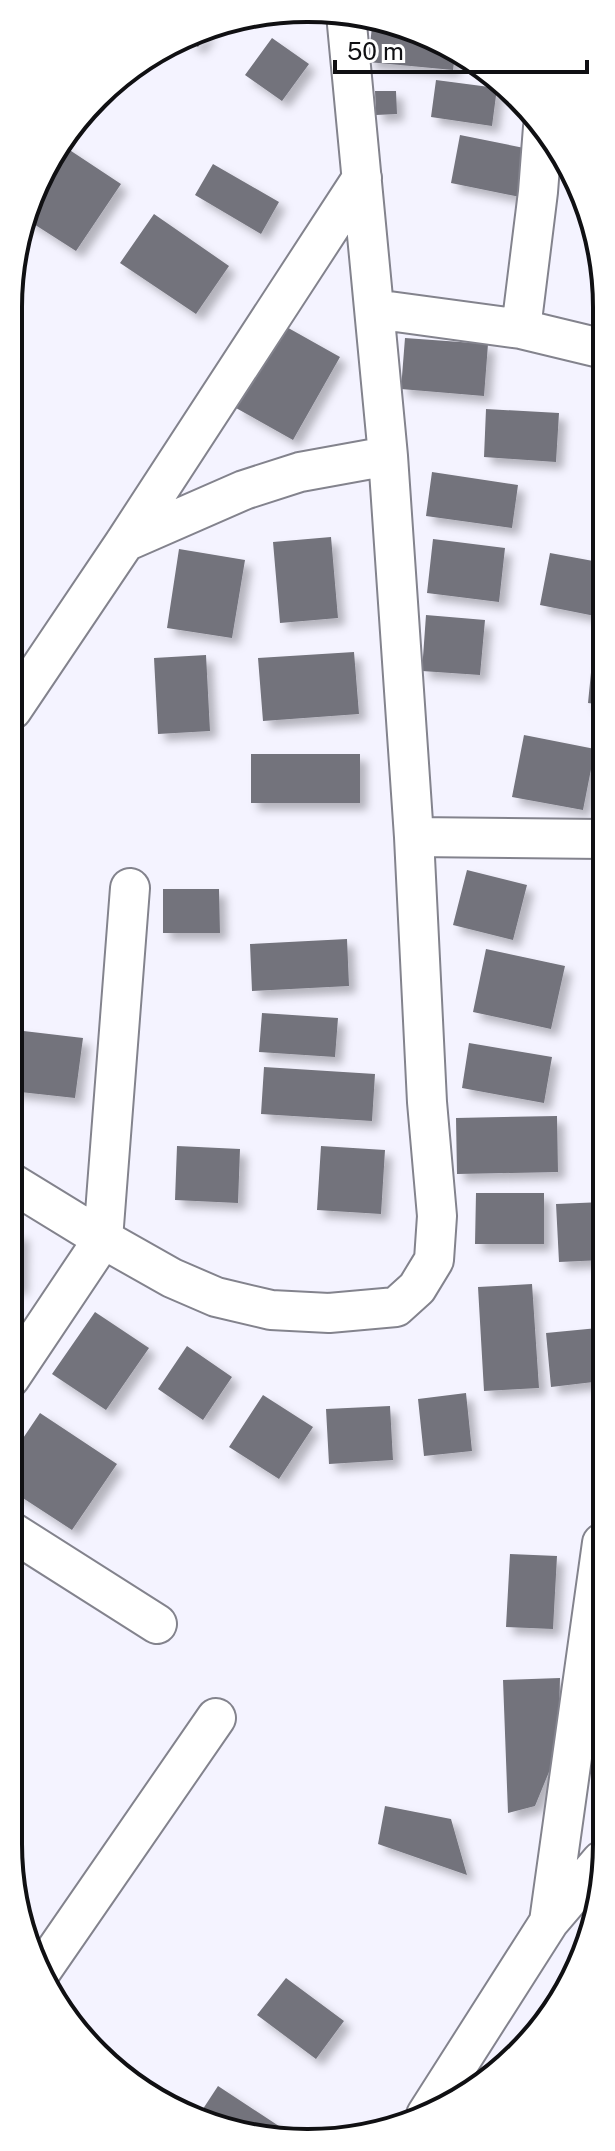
<svg xmlns="http://www.w3.org/2000/svg" width="615" height="2151" viewBox="0 0 615 2151" font-family="'Public Sans',sans-serif">
<style>
.building{fill:#73737c;filter:url(#shadow)}
.lines{fill:none;stroke-linecap:round;stroke-linejoin:round}
.minor-casing{stroke:#83838d;stroke-width:42}
.minor{stroke:#fff;stroke-width:38}
.rim{fill:none;stroke:#101013;stroke-width:4}
</style>
<defs>
<filter id="shadow"><feDropShadow dx="7" dy="7" stdDeviation="4" flood-color="#0004"/></filter>
</defs>
<rect width="100%" height="100%" fill="#f4f3ff"/>
<path class="building" d="M 373,18 L 380,19 L 456,48 L 453,70 L 368,62 Z
M 210,30 L 198,47 L 187,40 L 202,33 Z
M 272,38 L 309,64 L 282,101 L 245,75 Z
M 436,80 L 497,88 L 492,126 L 431,117 Z
M 375,91 L 396,91 L 397,114 L 376,115 Z
M 460,135 L 534,150 L 525,198 L 451,183 Z
M 59,143 L 121,184 L 76,251 L 26,219 Z
M 213,164 L 279,202 L 261,234 L 195,195 Z
M 154,214 L 229,266 L 196,314 L 120,263 Z
M 283,325 L 340,357 L 293,440 L 236,408 Z
M 405,338 L 488,344 L 484,396 L 401,389 Z
M 486,409 L 559,413 L 556,462 L 484,457 Z
M 432,472 L 518,485 L 512,528 L 426,516 Z
M 331,537 L 338,618 L 280,623 L 273,542 Z
M 433,539 L 505,548 L 499,602 L 427,593 Z
M 179,549 L 245,560 L 232,638 L 167,628 Z
M 550,553 L 604,563 L 595,616 L 540,605 Z
M 426,615 L 485,620 L 480,675 L 422,671 Z
M 594,642 L 604,643 L 604,705 L 588,703 Z
M 354,652 L 359,714 L 263,721 L 258,658 Z
M 206,655 L 210,731 L 158,734 L 154,658 Z
M 524,735 L 595,749 L 583,810 L 512,797 Z
M 251,754 L 360,754 L 360,803 L 251,803 Z
M 467,870 L 527,885 L 513,940 L 453,925 Z
M 163,889 L 219,889 L 220,933 L 163,933 Z
M 347,939 L 349,986 L 252,991 L 250,944 Z
M 486,949 L 565,966 L 551,1029 L 473,1012 Z
M 262,1013 L 338,1018 L 335,1057 L 259,1052 Z
M 15,1030 L 83,1038 L 75,1098 L 11,1091 L 11,1068 Z
M 469,1043 L 552,1057 L 544,1103 L 462,1088 Z
M 264,1067 L 375,1074 L 372,1121 L 261,1114 Z
M 557,1116 L 558,1172 L 457,1174 L 456,1118 Z
M 177,1146 L 240,1149 L 238,1203 L 175,1200 Z
M 321,1146 L 385,1150 L 381,1214 L 317,1210 Z
M 476,1193 L 544,1193 L 544,1244 L 475,1244 Z
M 603,1202 L 603,1260 L 559,1262 L 556,1204 Z
M 10,1232 L 22,1233 L 21,1288 L 10,1287 Z
M 532,1284 L 539,1388 L 484,1391 L 478,1287 Z
M 95,1312 L 149,1348 L 106,1410 L 52,1374 Z
M 598,1328 L 602,1381 L 551,1387 L 546,1333 Z
M 187,1346 L 232,1377 L 203,1420 L 158,1389 Z
M 466,1393 L 472,1451 L 424,1456 L 418,1399 Z
M 263,1395 L 313,1427 L 279,1479 L 229,1447 Z
M 390,1406 L 393,1460 L 329,1464 L 326,1409 Z
M 40,1413 L 117,1464 L 72,1530 L 9,1489 L 9,1459 Z
M 510,1554 L 557,1556 L 553,1629 L 506,1627 Z
M 560,1678 L 558,1750 L 535,1806 L 508,1813 L 503,1680 Z
M 385,1806 L 451,1819 L 467,1875 L 378,1844 Z
M 286,1978 L 344,2021 L 316,2059 L 257,2015 Z
M 218,2086 L 288,2132 L 282,2141 L 197,2118 Z"/>
<g class="lines">
<g class="minor-casing">
<path id="minor" d="M 543,127 L 538,192 L 521,329 L 604,349
M 374,309 L 521,329
M 125,542 L 244,490 L 300,472 L 388,456
M 12,710 L 125,542 L 362,178
M 414,837 L 603,839
M 10,1182 L 103,1239 L 172,1278 L 216,1297 L 271,1310 L 329,1313 L 396,1307 L 417,1288 L 434,1260 L 437,1216 L 427,1102 L 414,837 L 388,456 L 346,14
M 10,1378 L 103,1239 L 130,888
M 9,1530 L 157,1624
M 549,1922 L 602,1543
M 40,1973 L 216,1718
M 426,2115 L 549,1922 L 601,1861"/>
</g>
<use href="#minor" class="minor"/>
</g>
<path d="M0 0H615V2151H0ZM307 22H308A285 285 0 0 1 593 307V1844A285 285 0 0 1 308 2129H307A285 285 0 0 1 22 1844V307A285 285 0 0 1 307 22Z" fill="#fff" fill-rule="evenodd"/>
<path class="rim" d="M307 22H308A285 285 0 0 1 593 307V1844A285 285 0 0 1 308 2129H307A285 285 0 0 1 22 1844V307A285 285 0 0 1 307 22Z"/>
<path d="M335 60v12h252v-12" fill="none" stroke="#101013" stroke-width="4"/>
<text x="347" y="60" font-size="24" fill="#101013" stroke="#ffffff" stroke-width="6" paint-order="stroke">50 m</text>
</svg>
